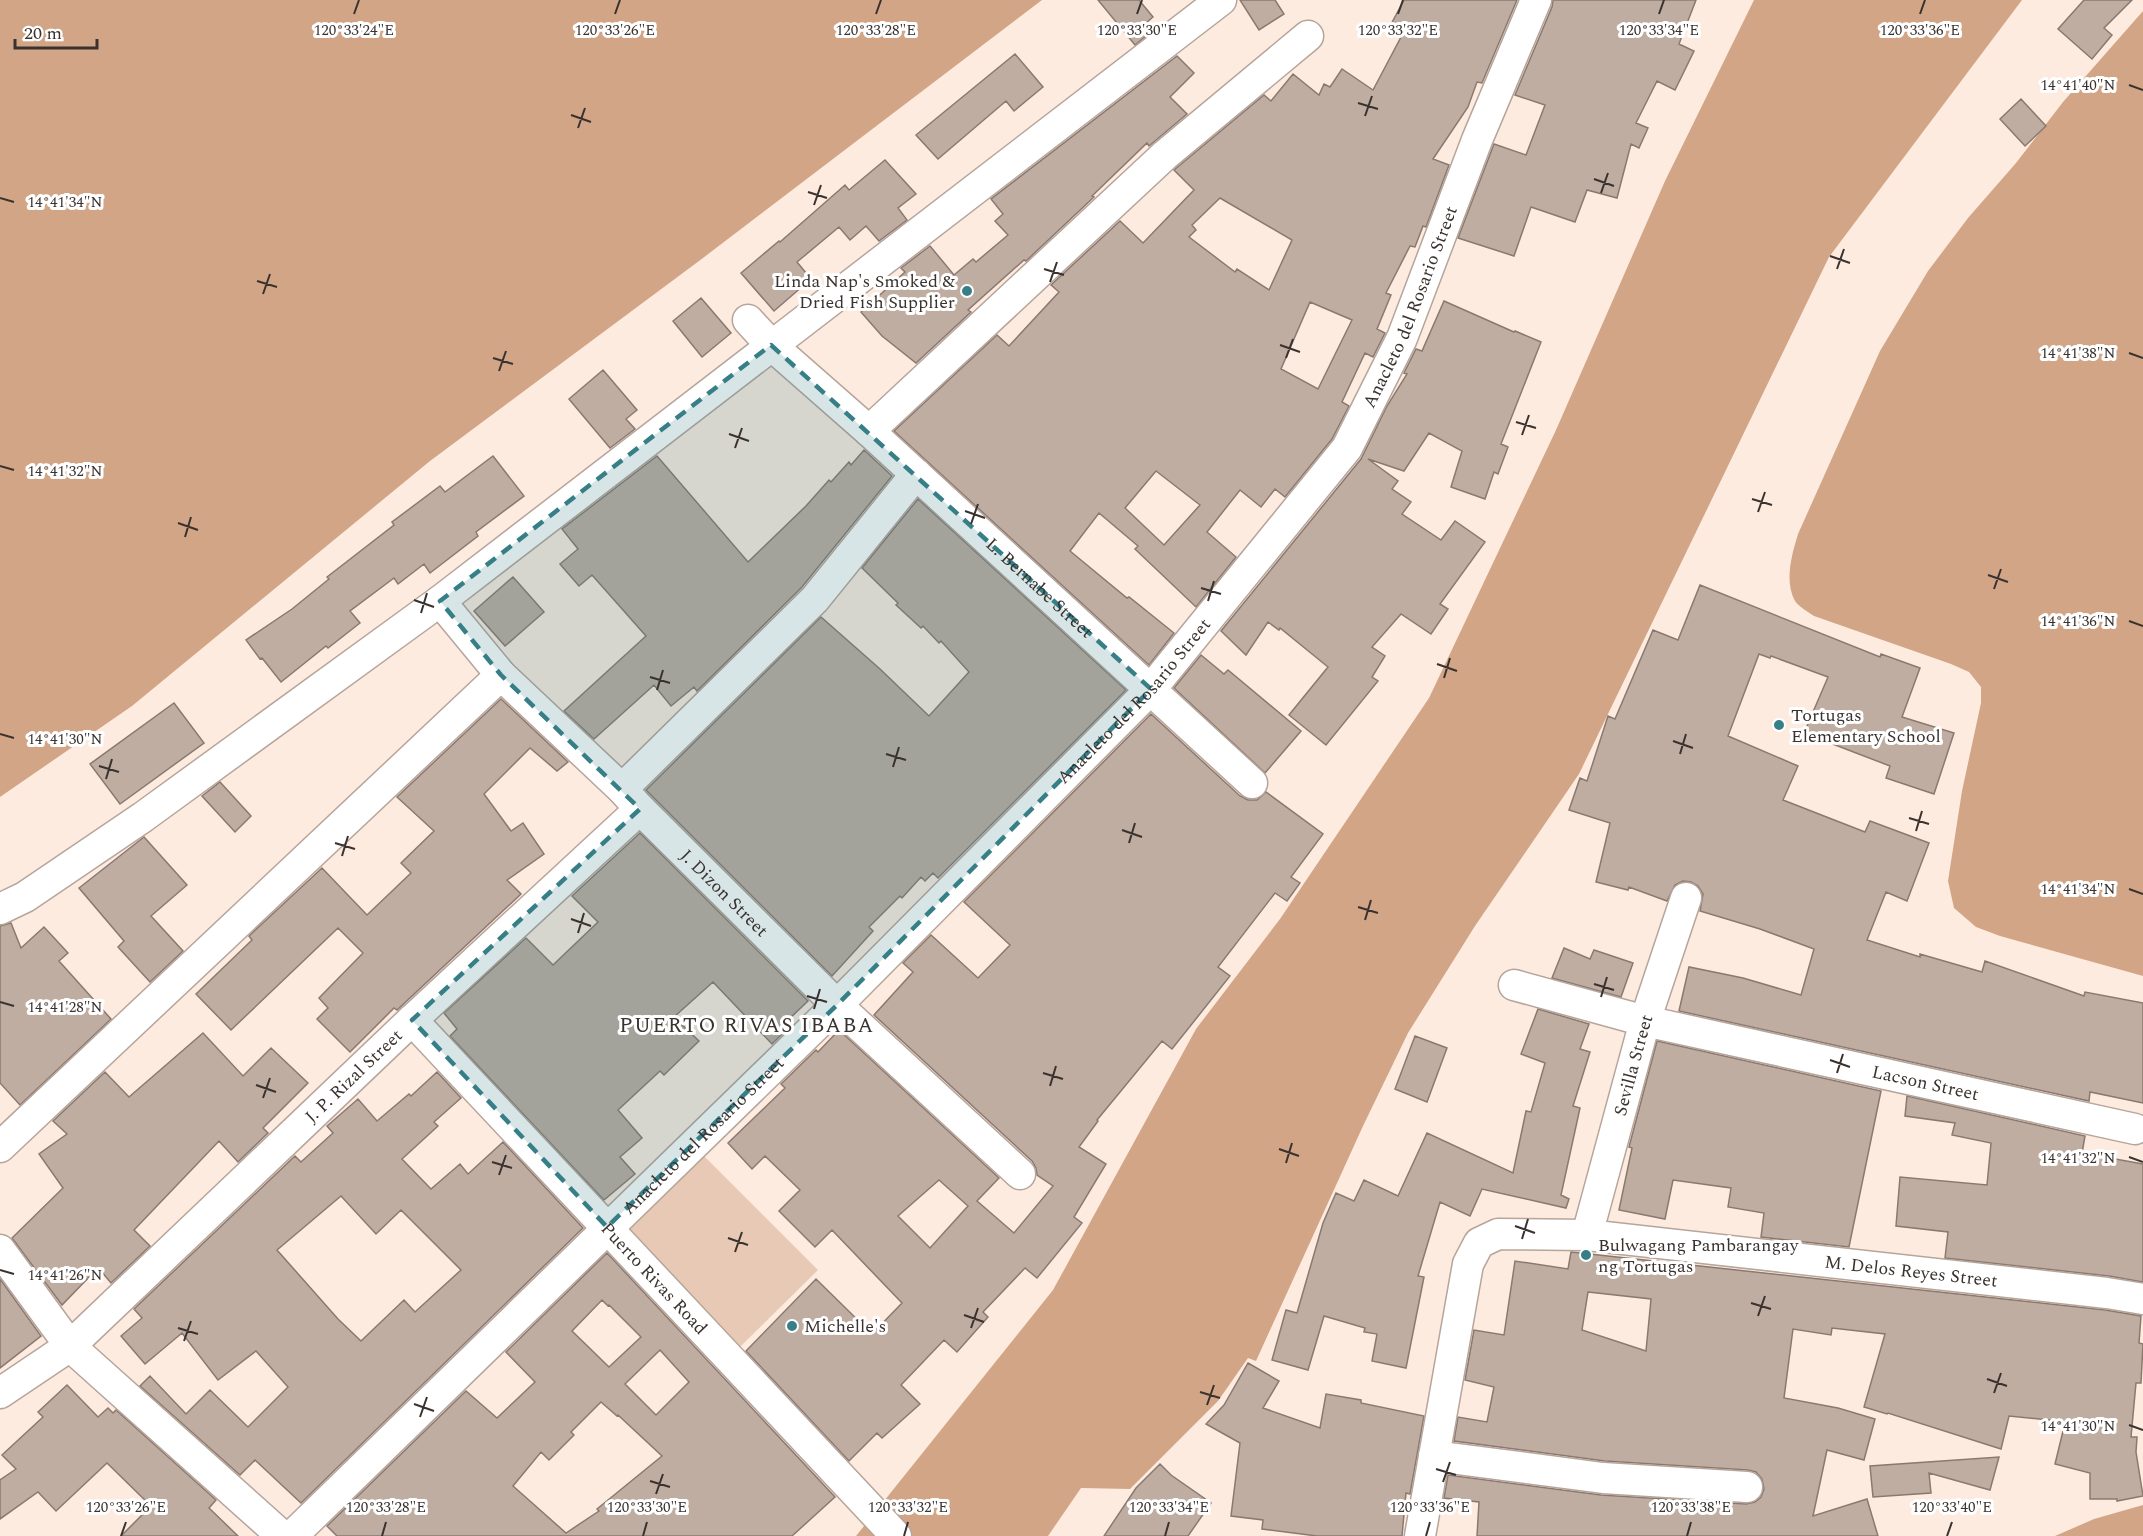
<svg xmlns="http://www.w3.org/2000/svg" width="2143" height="1536" viewBox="0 0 2143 1536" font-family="Spectral,serif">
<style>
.green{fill:#e8c9b5}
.water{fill:#d3a587}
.building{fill:#bfada2;stroke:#8a796f;stroke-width:1.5;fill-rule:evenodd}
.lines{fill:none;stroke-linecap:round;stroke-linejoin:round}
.minor-casing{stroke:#b6a59a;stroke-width:33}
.minor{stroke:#fff;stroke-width:30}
.marked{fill:#377f87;fill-opacity:0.2;stroke:#377f87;stroke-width:4.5;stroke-dasharray:12 8;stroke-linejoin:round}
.ticks{fill:none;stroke:#39322e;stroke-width:2}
.poi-dot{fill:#377f87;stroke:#fff;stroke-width:2}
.labels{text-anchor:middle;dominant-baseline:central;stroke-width:6;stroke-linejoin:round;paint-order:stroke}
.poi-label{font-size:18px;fill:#39322e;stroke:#fff;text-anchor:start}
.street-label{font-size:18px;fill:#39322e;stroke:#fff}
.quarter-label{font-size:21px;letter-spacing:1.5px;fill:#39322e;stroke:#fff}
.ticks-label{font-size:15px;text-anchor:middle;fill:#39322e;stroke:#fff;stroke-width:6;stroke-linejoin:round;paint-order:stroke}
</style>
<rect width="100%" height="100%" fill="#feebe0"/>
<path class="green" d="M 696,1148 L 818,1270 L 740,1347 L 617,1225 Z"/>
<path class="water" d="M 0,0 L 1042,0 L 699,261 L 430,461 L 132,706 L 0,797 Z
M 1754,0 L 2022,0 L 1829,257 L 1579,774 L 1475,926 L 1408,1033 L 1363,1126 L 1256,1361 L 1248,1358 L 1218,1401 L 1130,1489 L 1081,1488 L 1048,1536 L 856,1536 L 1053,1290 L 1196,1029 L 1280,919 L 1429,698 L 1556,430 L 1665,181 Z
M 2143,11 L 2143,976 L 2000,936 L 1976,927 L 1954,908 L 1948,881 L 1962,791 L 1981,703 L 1981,687 L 1969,672 L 1951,664 L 1814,616 C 1808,612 1799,607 1795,601 C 1784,581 1792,554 1798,534 L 1880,351 L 1928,271 L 1968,218 L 2016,163 L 2063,102 Z
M 2143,1505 L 2143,1536 L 2055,1536 L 2094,1519 Z"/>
<path class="building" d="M 1098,0 L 1139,0 L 1153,17 L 1145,24 L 1152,31 L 1135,45 Z
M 1240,0 L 1275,0 L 1284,14 L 1259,30 Z
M 1404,0 L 1517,0 L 1482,83 L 1477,82 L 1468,107 L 1433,159 L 1449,165 L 1426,227 L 1423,226 L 1415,247 L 1410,246 L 1386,293 L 1391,295 L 1377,329 L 1385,333 L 1373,357 L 1365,353 L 1342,402 L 1349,406 L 1332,439 L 1285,497 L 1275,489 L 1261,507 L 1240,490 L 1207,532 L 1236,557 L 1196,607 L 1135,549 L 1138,546 L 1099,513 L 1070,551 L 1127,598 L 1129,597 L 1174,633 L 1149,665 L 894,431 L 997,335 L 1009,346 L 1059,292 L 1051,285 L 1120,221 L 1143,243 L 1194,190 L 1174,170 L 1264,95 L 1271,101 L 1293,74 L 1319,95 L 1324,84 L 1330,87 L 1342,69 L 1373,90 L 1401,37 L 1388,30 ZM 1220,198 L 1292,240 L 1269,290 L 1237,269 L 1235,272 L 1189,237 L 1196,230 L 1192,225 ZM 1310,302 L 1352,320 L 1318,389 L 1281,369 ZM 1156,471 L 1200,505 L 1164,545 L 1125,508 Z
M 1553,0 L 1696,0 L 1679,44 L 1694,51 L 1675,90 L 1657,81 L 1636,123 L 1648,128 L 1639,148 L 1631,144 L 1617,198 L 1587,190 L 1575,222 L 1531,207 L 1514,256 L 1458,238 L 1494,144 L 1526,155 L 1545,105 L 1515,95 L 1552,7 Z
M 2084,0 L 2132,0 L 2104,28 L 2112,35 L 2092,59 L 2058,29 Z
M 1015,54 L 1043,87 L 1014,111 L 1006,101 L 938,159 L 916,135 Z
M 1177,56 L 1194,73 L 1170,97 L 1187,114 L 1149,146 L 1147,143 L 1092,196 L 1094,197 L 1026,261 L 1024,260 L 968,310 L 971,312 L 916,363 L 882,336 L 861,312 L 905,272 L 901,268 L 930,246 L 954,275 L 973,259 L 976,262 L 1008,235 L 995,221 L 1003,214 L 991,199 Z
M 2021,99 L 2046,126 L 2025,146 L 2000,119 Z
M 885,160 L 916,194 L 898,208 L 907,220 L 879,241 L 866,226 L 850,240 L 839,227 L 797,262 L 811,279 L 774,311 L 741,273 L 779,241 L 780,242 L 845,185 L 849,190 Z
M 701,298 L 731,333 L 702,357 L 673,321 Z
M 1444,301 L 1514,332 L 1515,331 L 1541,342 L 1501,444 L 1508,447 L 1498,474 L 1494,472 L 1485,499 L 1451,487 L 1462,451 L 1429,433 L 1404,471 L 1368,459 L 1398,481 L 1392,489 L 1411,502 L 1402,514 L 1441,540 L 1455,521 L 1485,542 L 1440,604 L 1448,609 L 1431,634 L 1401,614 L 1372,647 L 1385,656 L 1372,677 L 1378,681 L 1326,745 L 1289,715 L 1328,667 L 1280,628 L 1279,630 L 1268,622 L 1246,655 L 1221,631 L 1361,459 L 1387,406 L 1407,374 L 1404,373 L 1416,349 L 1422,351 Z
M 603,370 L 637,410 L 626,419 L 635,429 L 610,448 L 569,399 Z
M 864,450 L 892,476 L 802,587 L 697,691 L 694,687 L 671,706 L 654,685 L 594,739 L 564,711 L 646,636 L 592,575 L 579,586 L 560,564 L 578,549 L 562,529 L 657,456 L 748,562 L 806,506 L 829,480 L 831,482 L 849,462 L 851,465 Z
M 493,456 L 524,496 L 476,532 L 478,536 L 430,573 L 424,564 L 398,584 L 394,578 L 350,611 L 360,623 L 328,648 L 326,646 L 281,682 L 262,658 L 260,659 L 246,640 L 292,609 L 329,579 L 327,577 L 394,525 L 392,522 L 440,486 L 445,492 Z
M 918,499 L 1126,690 L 938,878 L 933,873 L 925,881 L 921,877 L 902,898 L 900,896 L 869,927 L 873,931 L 832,976 L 646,790 L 821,617 L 880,669 L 929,716 L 969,672 L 941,641 L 939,643 L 923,626 L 921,628 L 896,605 L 898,603 L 862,568 Z
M 513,577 L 544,612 L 505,646 L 474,611 Z
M 1700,585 L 1880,657 L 1881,654 L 1920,668 L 1902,717 L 1954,733 L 1934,794 L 1886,778 L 1890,766 L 1804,733 L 1828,677 L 1771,656 L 1770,658 L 1759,654 L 1728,736 L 1798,766 L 1783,800 L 1865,832 L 1870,821 L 1929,843 L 1907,901 L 1886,892 L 1867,940 L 1920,957 L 1920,954 L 1982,972 L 1985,961 L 2084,996 L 2085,992 L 2143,1003 L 2143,1103 L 2090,1092 L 2089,1101 L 1679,1011 L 1689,967 L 1743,978 L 1801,995 L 1814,949 L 1760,929 L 1700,911 L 1703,894 L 1698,886 L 1691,882 L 1683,881 L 1675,885 L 1667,901 L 1629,887 L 1628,890 L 1596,882 L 1610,823 L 1569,810 L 1580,778 L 1587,781 L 1608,716 L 1615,719 L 1653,630 L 1678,640 Z
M 1201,655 L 1224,674 L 1228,670 L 1301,731 L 1265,773 L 1174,688 Z
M 501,699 L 568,762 L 557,771 L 530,748 L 484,794 L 511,831 L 523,823 L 544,854 L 507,880 L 521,894 L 397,1010 L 394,1008 L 350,1052 L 317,1019 L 328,1008 L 319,998 L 363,953 L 338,928 L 231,1030 L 196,994 L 252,940 L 249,936 L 322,868 L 367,915 L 411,873 L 401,863 L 434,831 L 397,797 Z
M 174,703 L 204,743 L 120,804 L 90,764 Z
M 1151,714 L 1240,796 L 1248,800 L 1257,800 L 1266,792 L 1323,834 L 1291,877 L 1300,883 L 1287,901 L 1275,893 L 1218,967 L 1230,976 L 1172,1049 L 1162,1041 L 1097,1120 L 1098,1121 L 1079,1147 L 1106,1164 L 1074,1217 L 1082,1223 L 1037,1278 L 1025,1268 L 983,1312 L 988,1317 L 957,1352 L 944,1340 L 901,1385 L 920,1404 L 882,1438 L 877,1433 L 849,1461 L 746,1351 L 816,1279 L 872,1334 L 902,1303 L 832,1230 L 815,1247 L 779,1211 L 800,1190 L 765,1156 L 752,1169 L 728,1143 L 785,1088 L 781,1084 L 816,1050 L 818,1052 L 839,1030 L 999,1178 L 977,1201 L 1014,1233 L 1053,1186 L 1037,1175 L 1036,1168 L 1032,1161 L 874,1015 L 913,972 L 903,963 L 931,935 L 978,978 L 1010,945 L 964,902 ZM 939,1180 L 968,1206 L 930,1248 L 898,1216 Z
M 220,782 L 251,816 L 235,832 L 202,796 Z
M 640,833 L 808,1001 L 787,1021 L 791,1025 L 772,1044 L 713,982 L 674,1017 L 699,1041 L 664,1075 L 660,1071 L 618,1110 L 642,1138 L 620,1157 L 635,1174 L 604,1200 L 450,1036 L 457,1029 L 444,1013 L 526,938 L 553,965 L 598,922 L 572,896 Z
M 144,837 L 187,885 L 151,916 L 183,951 L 150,982 L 118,947 L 124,941 L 79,888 Z
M 11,923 L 21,948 L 44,927 L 68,953 L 59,961 L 111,1019 L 20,1105 L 0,1083 L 0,926 Z
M 1564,948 L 1590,959 L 1594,950 L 1633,963 L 1621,997 L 1552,978 Z
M 1538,1009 L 1589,1024 L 1580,1049 L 1590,1052 L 1573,1106 L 1580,1108 L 1561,1195 L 1569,1199 L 1566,1208 L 1482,1189 L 1470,1216 L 1440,1202 L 1418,1276 L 1424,1277 L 1406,1368 L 1372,1361 L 1377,1334 L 1364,1332 L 1365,1328 L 1324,1316 L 1308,1370 L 1272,1360 L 1286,1310 L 1297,1313 L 1323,1223 L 1336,1193 L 1354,1201 L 1364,1180 L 1398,1196 L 1427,1133 L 1513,1173 L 1526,1111 L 1531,1112 L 1545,1063 L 1521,1054 Z
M 203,1033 L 243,1076 L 271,1048 L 308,1083 L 263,1128 L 268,1133 L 238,1162 L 219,1141 L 134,1230 L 150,1246 L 111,1283 L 101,1271 L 98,1274 L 95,1271 L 62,1305 L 12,1238 L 63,1188 L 39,1154 L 67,1134 L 53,1121 L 105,1072 L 129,1097 Z
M 1415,1036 L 1447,1048 L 1427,1102 L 1395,1089 Z
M 1657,1041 L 1881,1091 L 1849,1247 L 1761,1237 L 1764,1213 L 1728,1207 L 1731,1188 L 1673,1180 L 1665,1219 L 1619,1210 L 1632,1148 L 1629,1147 Z
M 437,1072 L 461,1098 L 434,1122 L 438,1126 L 402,1159 L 431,1189 L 460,1164 L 468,1174 L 503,1142 L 583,1228 L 301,1503 L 255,1460 L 240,1475 L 140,1386 L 150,1376 L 186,1414 L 210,1390 L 248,1427 L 288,1387 L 256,1351 L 218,1380 L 182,1333 L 145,1364 L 121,1336 L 142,1318 L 134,1309 L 295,1156 L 301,1162 L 333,1133 L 327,1126 L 358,1099 L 377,1121 L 409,1094 L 411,1096 ZM 341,1196 L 376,1234 L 401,1210 L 461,1270 L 415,1312 L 404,1300 L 361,1341 L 338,1319 L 277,1250 Z
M 1907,1096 L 2085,1136 L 2082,1153 L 2143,1164 L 2143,1282 L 2109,1276 L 1945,1258 L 1948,1232 L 1896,1226 L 1900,1177 L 1987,1185 L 1991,1143 L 1952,1135 L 1955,1123 L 1905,1116 Z
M 1571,1252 L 2105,1310 L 2141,1316 L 2139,1343 L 2143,1344 L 2141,1383 L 2136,1383 L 2131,1437 L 2137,1437 L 2136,1452 L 2143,1496 L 2117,1501 L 2117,1499 L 2090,1499 L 2090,1473 L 2055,1464 L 2064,1427 L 2059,1426 L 2059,1421 L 2009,1416 L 2001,1449 L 1888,1413 L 1887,1414 L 1864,1407 L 1885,1334 L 1832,1328 L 1831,1335 L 1793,1329 L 1784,1398 L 1838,1408 L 1875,1419 L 1864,1460 L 1827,1450 L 1813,1516 L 1867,1499 L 1878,1536 L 1477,1536 L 1479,1502 L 1444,1498 L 1448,1475 L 1601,1495 L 1746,1504 L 1755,1502 L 1761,1497 L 1764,1489 L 1762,1479 L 1756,1472 L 1748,1470 L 1605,1461 L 1454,1441 L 1458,1417 L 1487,1422 L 1494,1387 L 1465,1380 L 1474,1330 L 1504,1335 L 1515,1261 L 1568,1269 ZM 1588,1292 L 1651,1299 L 1646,1351 L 1582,1330 Z
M 607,1253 L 835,1497 L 792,1536 L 337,1536 L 327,1526 L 466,1391 L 497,1418 L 535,1382 L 506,1352 ZM 602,1300 L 608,1306 L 609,1305 L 641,1337 L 609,1367 L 572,1331 ZM 660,1350 L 689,1382 L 656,1415 L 625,1384 ZM 601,1402 L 617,1416 L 618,1415 L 662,1456 L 597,1509 L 599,1511 L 566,1533 L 513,1486 L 541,1452 L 549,1460 L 574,1435 L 571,1432 Z
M 0,1279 L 41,1336 L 0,1368 Z
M 1248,1363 L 1279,1381 L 1263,1408 L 1320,1428 L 1326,1394 L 1361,1400 L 1361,1403 L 1424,1416 L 1410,1494 L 1406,1493 L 1402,1536 L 1317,1536 L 1262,1529 L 1263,1520 L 1231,1516 L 1240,1443 L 1206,1424 L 1224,1405 Z
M 67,1385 L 98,1417 L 108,1408 L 113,1413 L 116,1410 L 216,1500 L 209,1508 L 238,1536 L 121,1536 L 151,1506 L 107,1463 L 56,1511 L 38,1492 L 0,1519 L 0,1480 L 16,1469 L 2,1455 L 43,1417 L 38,1412 Z
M 1999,1457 L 1990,1490 L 1929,1473 L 1931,1493 L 1873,1497 L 1870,1466 Z
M 1160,1464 L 1171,1475 L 1211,1503 L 1188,1536 L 1104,1536 L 1136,1488 Z"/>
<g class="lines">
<g class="minor-casing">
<g id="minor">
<path id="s1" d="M 748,320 L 771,345 L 869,431 L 1252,783"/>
<path d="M 869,431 L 1165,155 L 1308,36"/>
<path id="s2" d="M 440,601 L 501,675 L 622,789 L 640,809 L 837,1005 L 1020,1174"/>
<path d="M 622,789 L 815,599 L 916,474"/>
<path d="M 0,909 L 25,897 L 143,817 L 440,601 L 1221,0"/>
<path id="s3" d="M 1514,985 L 1645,1021 L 2135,1129"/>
<path id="s4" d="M 412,1020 L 896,1536"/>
<path d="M 0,1147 L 501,675"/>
<path id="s5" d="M 1587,1235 L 1645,1021 L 1686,898"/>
<path d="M 0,1250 L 70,1346 L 282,1536"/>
<path id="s6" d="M 0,1393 L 70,1346 L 412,1020 L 640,809"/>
<path d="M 1434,1456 L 1603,1478 L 1747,1487"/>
<path id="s7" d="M 292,1536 L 837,1005 L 1151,689 L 1347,448 L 1402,338 L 1477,140 L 1536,0"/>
<path id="s8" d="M 1420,1536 L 1468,1264 L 1479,1243 L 1498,1234 L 1587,1235 L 2107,1293 L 2143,1299"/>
</g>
</g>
<use href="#minor" class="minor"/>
</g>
<path class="marked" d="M 771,345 L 1151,689 L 837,1005 L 607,1227 L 412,1020 L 640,809 L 501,675 L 440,601 Z"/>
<path class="ticks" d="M 354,14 L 359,0M 615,14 L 620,0M 876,14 L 881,0M 1137,14 L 1142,0M 1398,14 L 1403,0M 1659,14 L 1664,0M 1920,14 L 1925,0M 2129,85 L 2143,90M 1358,103 L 1378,109M 571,115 L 591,122M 1365,116 L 1372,96M 578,128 L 585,108M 1594,179 L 1614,186M 808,192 L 827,198M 1601,193 L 1608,173M 0,198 L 14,202M 814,205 L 821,185M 1830,256 L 1850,263M 1044,269 L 1064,275M 1837,269 L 1844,249M 257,281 L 277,287M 1050,282 L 1057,262M 263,294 L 270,274M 1280,345 L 1300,352M 2129,353 L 2143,358M 493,358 L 513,364M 1286,358 L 1293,339M 499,371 L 506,351M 1516,422 L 1536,428M 729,434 L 749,441M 1522,435 L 1529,415M 735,448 L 742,428M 0,466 L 14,470M 1752,499 L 1772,505M 965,511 L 985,518M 1758,512 L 1765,492M 178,523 L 198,530M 971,524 L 978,504M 185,537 L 191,517M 1988,575 L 2008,582M 1201,588 L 1221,594M 1994,589 L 2001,569M 414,600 L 434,607M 1208,601 L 1214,581M 421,613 L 427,593M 2129,621 L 2143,626M 1437,664 L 1457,671M 650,677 L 670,683M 1444,678 L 1450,658M 657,690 L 663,670M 0,734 L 14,738M 1673,741 L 1693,748M 886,754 L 906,760M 1680,754 L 1686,734M 99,766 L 119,772M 893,767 L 899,747M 106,779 L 112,759M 1909,818 L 1929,824M 1122,830 L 1142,837M 1916,831 L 1922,811M 335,843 L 355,849M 1129,843 L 1135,823M 342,856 L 348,836M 2129,889 L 2143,894M 1358,907 L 1378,913M 571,919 L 591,926M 1365,920 L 1371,900M 578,933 L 584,913M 1594,984 L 1614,990M 807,996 L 827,1002M 1601,997 L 1607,977M 0,1002 L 14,1006M 814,1009 L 820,989M 1830,1060 L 1850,1067M 1043,1073 L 1063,1079M 1837,1073 L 1843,1054M 256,1085 L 276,1092M 1050,1086 L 1056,1066M 263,1098 L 270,1078M 1279,1149 L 1299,1156M 2129,1157 L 2143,1162M 492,1162 L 512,1168M 1286,1163 L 1292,1143M 499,1175 L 506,1155M 1515,1226 L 1535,1233M 728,1238 L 748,1245M 1522,1239 L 1528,1219M 735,1252 L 742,1232M 0,1270 L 14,1274M 1751,1303 L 1771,1309M 964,1315 L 984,1322M 1758,1316 L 1765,1296M 178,1328 L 198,1334M 971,1328 L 978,1308M 184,1341 L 191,1321M 1987,1379 L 2007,1386M 1200,1392 L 1220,1398M 1994,1393 L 2001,1373M 414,1404 L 434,1411M 1207,1405 L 1214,1385M 420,1417 L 427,1397M 2129,1425 L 2143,1430M 1436,1469 L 1456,1475M 650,1481 L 670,1487M 1443,1482 L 1450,1462M 656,1494 L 663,1474M 121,1536 L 126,1522M 382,1536 L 386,1522M 643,1536 L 647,1522M 904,1536 L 908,1522M 1165,1536 L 1169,1522M 1426,1536 L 1430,1522M 1687,1536 L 1691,1522M 1947,1536 L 1952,1522"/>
<g class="poi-dot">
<circle cx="967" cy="291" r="6"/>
<circle cx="1779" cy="725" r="6"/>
<circle cx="1586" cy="1255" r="6"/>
<circle cx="792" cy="1326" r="6"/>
</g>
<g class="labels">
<g class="poi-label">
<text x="955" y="281" text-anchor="end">Linda Nap's Smoked &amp;<tspan x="955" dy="21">Dried Fish Supplier</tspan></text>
<text x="1791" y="715">Tortugas<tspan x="1791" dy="21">Elementary School</tspan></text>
<text x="1598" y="1245">Bulwagang Pambarangay<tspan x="1598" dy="21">ng Tortugas</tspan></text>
<text x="804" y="1326">Michelle's</text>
</g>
<g class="street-label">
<text stroke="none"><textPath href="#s7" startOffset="1672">Anacleto del Rosario Street</textPath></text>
<text stroke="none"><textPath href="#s1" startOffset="396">L. Bernabe Street</textPath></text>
<text stroke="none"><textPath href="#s7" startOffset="1186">Anacleto del Rosario Street</textPath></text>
<text stroke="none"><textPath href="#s2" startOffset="408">J. Dizon Street</textPath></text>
<text stroke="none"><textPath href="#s5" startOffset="176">Sevilla Street</textPath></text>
<text stroke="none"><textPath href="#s6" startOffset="476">J. P. Rizal Street</textPath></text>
<text stroke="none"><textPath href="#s3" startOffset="423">Lacson Street</textPath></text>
<text stroke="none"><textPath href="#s7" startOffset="574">Anacleto del Rosario Street</textPath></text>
<text stroke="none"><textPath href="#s8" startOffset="736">M. Delos Reyes Street</textPath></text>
<text stroke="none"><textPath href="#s4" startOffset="354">Puerto Rivas Road</textPath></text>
</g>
<g class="quarter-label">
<text x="747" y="1026">PUERTO RIVAS IBABA</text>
</g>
</g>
<g class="ticks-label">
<text x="354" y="35">120°33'24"E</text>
<text x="615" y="35">120°33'26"E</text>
<text x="876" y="35">120°33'28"E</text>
<text x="1137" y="35">120°33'30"E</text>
<text x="1398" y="35">120°33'32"E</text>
<text x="1659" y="35">120°33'34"E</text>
<text x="1920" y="35">120°33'36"E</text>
<text x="2078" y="90">14°41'40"N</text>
<text x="65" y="207">14°41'34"N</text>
<text x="2078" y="358">14°41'38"N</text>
<text x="65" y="476">14°41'32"N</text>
<text x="2078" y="626">14°41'36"N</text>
<text x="65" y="744">14°41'30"N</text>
<text x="2078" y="894">14°41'34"N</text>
<text x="65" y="1012">14°41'28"N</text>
<text x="2078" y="1163">14°41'32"N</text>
<text x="65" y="1280">14°41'26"N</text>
<text x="2078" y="1431">14°41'30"N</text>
<text x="126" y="1512">120°33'26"E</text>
<text x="386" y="1512">120°33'28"E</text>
<text x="647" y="1512">120°33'30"E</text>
<text x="908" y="1512">120°33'32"E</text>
<text x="1169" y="1512">120°33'34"E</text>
<text x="1430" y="1512">120°33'36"E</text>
<text x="1691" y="1512">120°33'38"E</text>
<text x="1952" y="1512">120°33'40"E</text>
</g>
<path d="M15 39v9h82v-9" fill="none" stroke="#39322e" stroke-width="3"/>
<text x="24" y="39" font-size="18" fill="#39322e" stroke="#ffffff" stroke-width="4.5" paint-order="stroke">20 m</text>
</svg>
